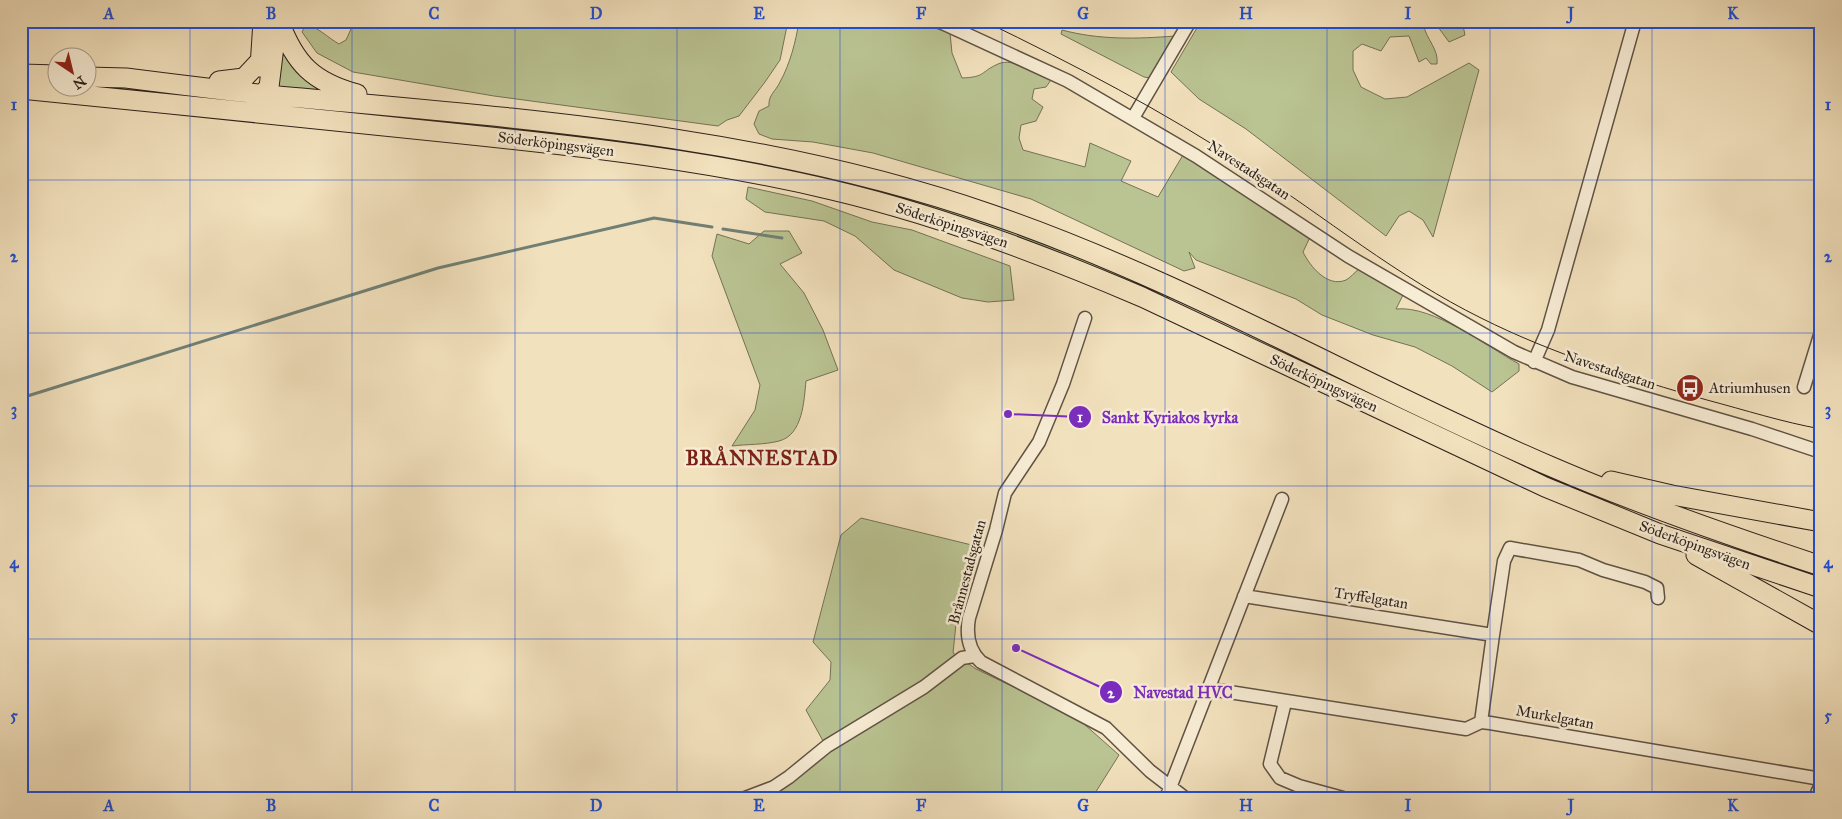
<svg xmlns="http://www.w3.org/2000/svg" width="1842" height="819" viewBox="0 0 1842 819" font-family="'IM FELL Great Primer',serif">
<style>
.green{fill:#bac392;stroke:#747256}
.lines{fill:none;stroke-linecap:round;stroke-linejoin:round}
.stream{stroke:#708074;stroke-width:3}
.minor-casing{stroke:#605244;stroke-width:15}
.highway-casing{stroke:#2f221b;stroke-width:21}
.minor{stroke:#f7ecd4;stroke-width:12}
.highway{stroke:#f2e1bd;stroke-width:19}
.tram{stroke:#2f221b;stroke-width:1}
.grid{fill:none;stroke:#1d4ed8;stroke-width:1;stroke-opacity:0.55}
.labels{text-anchor:middle;dominant-baseline:central;stroke-width:5;stroke-linejoin:round;paint-order:stroke}
.street-label{font-size:15px;fill:#2f221b;stroke:#f7ecd4}
.poi-label{font-size:15px;fill:#2f221b;stroke:#f7ecd4;text-anchor:start}
.district-label{font-size:20px;font-weight:bold;letter-spacing:1px;fill:#7a1f14;stroke:#f7ecd4}
.leader{fill:none;stroke:#7b2cbf;stroke-width:2}
.callout-dot{fill:#7b2cbf;stroke:#f7ecd4;stroke-width:2}
.mark-label{font-size:15px;text-anchor:middle;font-weight:bold;fill:#fff}
.callout-label{font-size:16px;text-anchor:middle;font-weight:bold;fill:#7b2cbf;stroke:#f7ecd4;stroke-width:5;stroke-linejoin:round;paint-order:stroke}
.neatline{fill:none;stroke:#1d4ed8;stroke-width:2}
.grid-label{font-size:16px;text-anchor:middle;font-weight:bold;fill:#1d4ed8}
</style>
<rect width="100%" height="100%" fill="#f2e1bd"/>
<filter id="stains"><feTurbulence type="fractalNoise" baseFrequency=".004" numOctaves="4"/><feColorMatrix values="0 0 0 0 .2 0 0 0 0 .09 0 0 0 0 .02 0 0 0 .5 -.17"/></filter>
<radialGradient id="worn" r=".72"><stop offset=".6" stop-color="#630" stop-opacity="0"/><stop offset="1" stop-color="#630" stop-opacity=".3"/></radialGradient>
<path class="green" d="M 338,21 L 788,21 L 780,60 L 765,82 L 739,116 L 727,120 L 718,126 L 494,96 L 353,72 L 317,53 L 302,32 L 306,24 C 319,28 327,37 339,44 L 346,40 L 351,29 Z
M 799,21 L 913,21 L 950,33 L 952,53 L 962,78 C 986,77 980,72 998,64 C 1014,57 1036,73 1051,80 L 1046,87 L 1034,89 L 1032,99 L 1043,107 L 1036,121 L 1021,125 L 1019,138 L 1023,150 L 1085,167 L 1090,143 L 1131,161 L 1121,181 L 1158,197 L 1183,155 L 1311,235 L 1303,252 C 1310,266 1327,288 1346,280 C 1350,278 1355,272 1359,269 L 1403,295 L 1396,309 C 1433,305 1486,346 1519,364 L 1519,371 L 1492,392 L 1452,366 L 1415,347 L 1373,335 L 1322,315 L 1296,299 L 1196,260 L 1189,252 L 1195,268 L 1184,271 L 1031,199 L 873,153 L 813,142 L 772,139 L 759,134 L 754,124 L 759,111 L 769,106 C 768,95 776,91 780,82 C 790,64 796,41 799,21 Z
M 1201,21 L 1462,21 L 1465,35 L 1449,42 L 1438,27 L 1429,22 L 1424,26 C 1426,39 1439,49 1437,64 L 1431,64 L 1426,58 L 1419,62 L 1409,36 L 1390,37 L 1381,51 L 1362,44 L 1353,51 L 1353,70 L 1361,87 L 1385,99 L 1407,97 L 1469,63 L 1479,70 L 1433,237 L 1423,220 L 1409,211 L 1399,216 L 1386,236 L 1246,129 L 1199,99 L 1171,72 Z
M 1062,30 C 1099,40 1137,39 1175,36 L 1150,78 L 1144,77 L 1061,34 Z
M 278,40 L 327,91 L 276,92 Z
M 88,84 L 171,89 L 246,101 L 239,103 L 88,88 Z
M 282,104 L 578,133 L 739,157 L 901,195 L 1024,234 L 1097,263 L 1168,296 L 1168,298 L 1164,299 L 885,198 Z
M 748,187 L 812,201 L 872,222 L 912,230 L 1010,266 L 1014,300 L 988,302 L 962,298 L 894,270 L 855,236 L 824,221 L 765,212 L 746,199 Z
M 764,231 L 789,231 L 802,253 L 780,264 L 804,293 L 823,330 L 838,370 L 806,381 C 804,400 803,435 779,441 C 764,445 747,444 732,446 L 755,410 L 760,385 L 712,256 L 717,234 L 749,244 Z
M 861,518 L 980,547 L 956,624 L 953,653 L 976,669 L 1075,716 L 1119,755 L 1092,798 L 769,798 L 828,750 L 806,710 L 830,680 L 831,662 L 813,642 L 841,535 Z"/>
<g class="lines">
<path class="stream" d="M 723,229 L 782,238
M 21,398 L 438,268 L 654,218 L 712,227"/>
<g class="minor-casing">
<path id="minor" d="M 938,21 L 1068,81 L 1196,156 L 1348,256 L 1514,352 L 1572,377 L 1752,429 L 1821,452
M 1133,118 L 1190,21
M 1085,318 L 1063,384 L 1039,442 L 1005,493 L 996,530 L 969,618 C 966,635 968,650 981,662 L 1106,728 L 1150,771 L 1185,798
M 1534,362 L 1548,330 L 1635,21
M 1804,387 L 1821,332
M 1244,596 L 1493,635 L 1504,561 L 1510,548 L 1579,560 L 1603,570 L 1645,582 L 1657,588 L 1658,598
M 1210,689 L 1466,729 L 1481,722 L 1490,723 L 1821,779
M 1285,702 L 1270,764 L 1280,778 L 1299,786 L 1343,798
M 1481,722 L 1493,635
M 745,798 L 774,787 L 789,777 L 827,746 L 924,687 L 962,658 L 974,656
M 1166,798 L 1282,499
M 1815,798 L 1821,784"/>
</g>
<g class="highway-casing">
<path id="highway" d="M 279,21 C 295,64 313,82 357,94
M 260,67 L 263,21
M 21,74 L 58,75
M 88,77 L 126,78 C 173,84 221,90 268,95 C 511,118 757,133 990,214 C 1185,281 1363,386 1552,467 C 1640,505 1730,536 1821,566
M 219,81 L 244,78 L 259,62
M 21,89 C 168,104 315,118 462,134 C 587,147 711,161 832,190 C 939,215 1042,254 1142,297 L 1545,487 L 1660,534 L 1821,588
M 256,101 L 269,87 L 277,22
M 1611,481 L 1672,495 L 1821,522
M 1696,555 L 1821,625"/>
</g>
<use href="#minor" class="minor"/>
<use href="#highway" class="highway"/>
<path class="tram" d="M 984,21 C 1075,65 1163,111 1248,167 C 1325,217 1398,277 1481,318 C 1553,354 1630,378 1707,400 C 1745,410 1782,422 1821,429"/>
</g>
<path class="grid" d="M 190,21 L 190,798M 352,21 L 352,798M 515,21 L 515,798M 677,21 L 677,798M 840,21 L 840,798M 1002,21 L 1002,798M 1165,21 L 1165,798M 1327,21 L 1327,798M 1490,21 L 1490,798M 1652,21 L 1652,798M 21,180 L 1821,180M 21,333 L 1821,333M 21,486 L 1821,486M 21,639 L 1821,639"/>
<defs>
<g id="bus-disc" transform="scale(1.4375)"><circle r="9.5" fill="#8f2418" stroke="#f7ecd4"/><path d="M-5-6H5V4H4V6H2V4H-2V6H-4V4H-5ZM-3.5-4V0h7V-4ZM-3.5 1.2v1.5H-2V1.2ZM2 1.2v1.5H3.5V1.2Z" fill="#fff"/></g>
</defs>
<g fill-rule="evenodd">
<use href="#bus-disc" x="1690" y="388"/>
</g>
<g class="labels">
<g class="street-label">
<text transform="translate(556 144) rotate(7)">Söderköpingsvägen</text>
<text transform="translate(1249 170) rotate(33)">Navestadsgatan</text>
<text transform="translate(952 225) rotate(18)">Söderköpingsvägen</text>
<text transform="translate(1610 370) rotate(18)">Navestadsgatan</text>
<text transform="translate(1324 383) rotate(25)">Söderköpingsvägen</text>
<text transform="translate(1695 545) rotate(20)">Söderköpingsvägen</text>
<text transform="translate(967 572) rotate(-75)">Brånnestadsgatan</text>
<text transform="translate(1371 598) rotate(9)">Tryffelgatan</text>
<text transform="translate(1555 717) rotate(10)">Murkelgatan</text>
</g>
<g class="poi-label">
<text x="1709" y="388">Atriumhusen</text>
</g>
<g class="district-label">
<text x="762" y="458">BRÅNNESTAD</text>
</g>
</g>
<path class="leader" d="M1008 414L1080 417M1016 648L1111 692"/>
<g class="callout-dot">
<circle cx="1008" cy="414" r="5"/>
<circle cx="1016" cy="648" r="5"/>
<circle cx="1080" cy="417" r="12"/>
<circle cx="1111" cy="692" r="12"/>
</g>
<g class="mark-label">
<text x="1080" y="422">1</text>
<text x="1111" y="698">2</text>
</g>
<g class="callout-label">
<text x="1170" y="423">Sankt Kyriakos kyrka</text>
<text x="1183" y="698">Navestad HVC</text>
</g>
<rect width="1842" height="819" fill="none" stroke="#f2e1bd" stroke-width="55"/>
<g transform="translate(72 72) rotate(145)"><circle r="24" fill="#f7ecd4" stroke="#a79b8a"/>
<path d="M0-4L9 19L0 12L-9 19Z" fill="#8f2418"/>
<text y="-8" font-size="14" font-weight="bold" text-anchor="middle" fill="#2f221b">N</text>
</g>
<rect x="28" y="28" width="1786" height="764" class="neatline"/>
<g class="grid-label">
<text x="109" y="19">A</text>
<text x="271" y="19">B</text>
<text x="434" y="19">C</text>
<text x="596" y="19">D</text>
<text x="759" y="19">E</text>
<text x="921" y="19">F</text>
<text x="1083" y="19">G</text>
<text x="1246" y="19">H</text>
<text x="1408" y="19">I</text>
<text x="1571" y="19">J</text>
<text x="1733" y="19">K</text>
<text x="14" y="110">1</text>
<text x="1828" y="110">1</text>
<text x="14" y="262">2</text>
<text x="1828" y="262">2</text>
<text x="14" y="415">3</text>
<text x="1828" y="415">3</text>
<text x="14" y="568">4</text>
<text x="1828" y="568">4</text>
<text x="14" y="721">5</text>
<text x="1828" y="721">5</text>
<text x="109" y="811">A</text>
<text x="271" y="811">B</text>
<text x="434" y="811">C</text>
<text x="596" y="811">D</text>
<text x="759" y="811">E</text>
<text x="921" y="811">F</text>
<text x="1083" y="811">G</text>
<text x="1246" y="811">H</text>
<text x="1408" y="811">I</text>
<text x="1571" y="811">J</text>
<text x="1733" y="811">K</text>
</g>
<rect width="100%" height="100%" filter="url(#stains)"/>
<rect width="100%" height="100%" fill="url(#worn)"/>
</svg>
